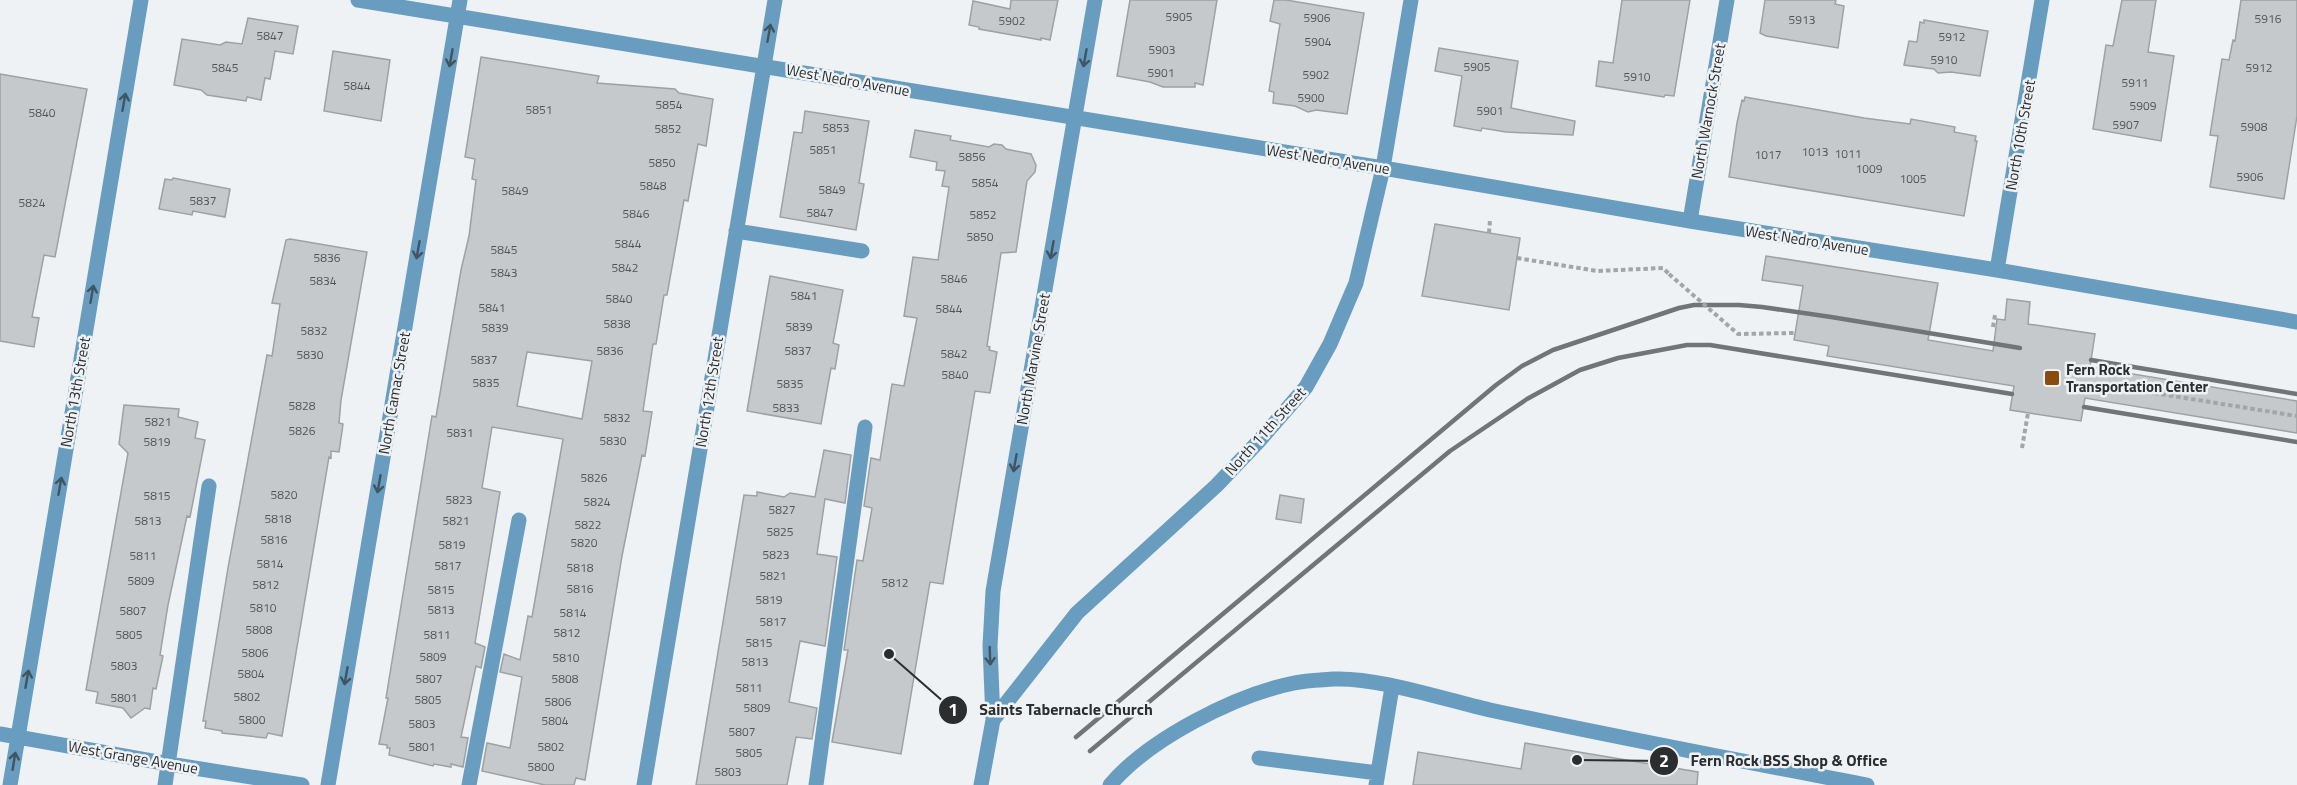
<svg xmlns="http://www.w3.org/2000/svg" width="2297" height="785" viewBox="0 0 2297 785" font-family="'Titillium Web',sans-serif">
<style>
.building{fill:#c5c9cc;stroke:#9da1a4;stroke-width:1.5;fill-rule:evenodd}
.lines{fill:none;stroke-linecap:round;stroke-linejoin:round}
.path{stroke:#a2a6a8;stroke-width:4;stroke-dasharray:4.5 3;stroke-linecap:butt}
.minor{stroke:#689dbf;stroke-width:15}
.rail{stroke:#727577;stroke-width:4.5}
.path-bridge{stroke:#a2a6a8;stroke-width:4;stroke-dasharray:4.5 3;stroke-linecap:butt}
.oneway{stroke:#405461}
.poi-dot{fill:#894b0e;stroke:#eef2f5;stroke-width:2}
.labels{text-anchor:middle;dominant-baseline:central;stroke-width:5;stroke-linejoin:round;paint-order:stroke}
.number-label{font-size:12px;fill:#525456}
.street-label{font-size:15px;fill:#2b2d2e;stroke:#eef2f5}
.poi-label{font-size:15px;font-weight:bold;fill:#2b2d2e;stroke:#eef2f5;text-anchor:start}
.leader{fill:none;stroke:#2b2d2e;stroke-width:2}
.callout-dot{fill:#2b2d2e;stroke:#eef2f5;stroke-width:2}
.mark-label{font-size:18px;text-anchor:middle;font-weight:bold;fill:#fff}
.callout-label{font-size:16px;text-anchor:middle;font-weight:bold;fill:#2b2d2e;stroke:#eef2f5;stroke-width:5;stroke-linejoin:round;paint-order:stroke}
</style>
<rect width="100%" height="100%" fill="#eef2f5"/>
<path class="building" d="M 1011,0 L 1058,0 L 1050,40 L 1041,38 L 1041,40 L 979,29 L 979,27 L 969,25 L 973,1 L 1010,9 Z
M 1130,0 L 1217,0 L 1203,85 L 1195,83 L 1195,87 L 1163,87 L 1150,82 L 1117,76 Z
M 1274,0 L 1286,0 L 1364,13 L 1347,114 L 1316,110 L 1308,112 L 1295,106 L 1273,103 L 1274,92 L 1269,91 L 1280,24 L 1270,21 Z
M 1622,0 L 1690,0 L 1674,96 L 1665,95 L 1664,97 L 1596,86 L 1599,61 L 1613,63 Z
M 1765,0 L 1836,0 L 1835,4 L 1844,6 L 1838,48 L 1766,36 L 1760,33 Z
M 2122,0 L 2156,0 L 2148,52 L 2174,56 L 2161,141 L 2093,129 L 2106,45 L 2113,46 Z
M 2241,0 L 2297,0 L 2297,116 L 2284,199 L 2210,187 L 2218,136 L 2210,135 L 2222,59 L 2229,60 L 2233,40 L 2235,41 Z
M 248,18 L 298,26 L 293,54 L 275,51 L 270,79 L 265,78 L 261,100 L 247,97 L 246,101 L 207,95 L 201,90 L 174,85 L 182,39 L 220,45 L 226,42 L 242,44 Z
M 1924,20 L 1988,31 L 1980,76 L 1951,72 L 1938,73 L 1934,69 L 1904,65 L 1909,41 L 1917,42 L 1920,22 L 1924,23 Z
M 1439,48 L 1518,61 L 1511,108 L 1575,121 L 1573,135 L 1506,132 L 1482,128 L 1481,131 L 1454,126 L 1462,76 L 1435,71 Z
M 333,51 L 390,60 L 381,121 L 324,111 Z
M 481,57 L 599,76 L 597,83 L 675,89 L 679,93 L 713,99 L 706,146 L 698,144 L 688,201 L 684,200 L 667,295 L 664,295 L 656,344 L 653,344 L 643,411 L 652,412 L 645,456 L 642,455 L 622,556 L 585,780 L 576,778 L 574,785 L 545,785 L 482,771 L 487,743 L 510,748 L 522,677 L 500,672 L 504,654 L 520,660 L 528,616 L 532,617 L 563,439 L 492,427 L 482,488 L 500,492 L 475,643 L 485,647 L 481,668 L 476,666 L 461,737 L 468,738 L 463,767 L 451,764 L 451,767 L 434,764 L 433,766 L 389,755 L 390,748 L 387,748 L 387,745 L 379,744 L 388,698 L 386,698 L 432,416 L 436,417 L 461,270 L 469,236 L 476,180 L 472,179 L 475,159 L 465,157 ZM 527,352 L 592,361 L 582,419 L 517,406 Z
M 0,74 L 87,89 L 55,257 L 44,255 L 32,317 L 39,318 L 34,347 L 0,341 Z
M 1745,97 L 1864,118 L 1910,124 L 1911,119 L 1955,127 L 1954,132 L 1976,136 L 1975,141 L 1977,141 L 1964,216 L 1729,177 L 1737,123 L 1742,100 L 1744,101 Z
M 805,111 L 869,121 L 859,183 L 864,184 L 856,230 L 780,217 L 794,132 L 802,133 Z
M 915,130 L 951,136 L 950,140 L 989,147 L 994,144 L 1002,145 L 1006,149 L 1031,154 L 1036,165 L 1035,172 L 1027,181 L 1016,252 L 1001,253 L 987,346 L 990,347 L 989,350 L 997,352 L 990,393 L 975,391 L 943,584 L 930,582 L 901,754 L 832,742 L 848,650 L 844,650 L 857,560 L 863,561 L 872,508 L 864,506 L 871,458 L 880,460 L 892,384 L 904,386 L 917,318 L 904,316 L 913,257 L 938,260 L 949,187 L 942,186 L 945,171 L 936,170 L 937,162 L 910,157 Z
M 173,178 L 230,189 L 225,217 L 193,211 L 192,215 L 159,209 L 165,179 L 172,180 Z
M 1435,224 L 1520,238 L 1509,310 L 1422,296 Z
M 290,239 L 367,252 L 341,400 L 339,423 L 343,424 L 339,452 L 331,451 L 331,458 L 329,457 L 282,736 L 268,733 L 266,738 L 222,733 L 222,731 L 205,728 L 206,721 L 203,721 L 228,568 L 267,355 L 272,356 L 280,304 L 272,303 L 286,240 Z
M 1766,256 L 1938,283 L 1928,340 L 1993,351 L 1997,319 L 2005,320 L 2007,299 L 2030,302 L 2028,324 L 2095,334 L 2090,367 L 2297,401 L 2297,433 L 2085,398 L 2081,421 L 2010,410 L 2014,386 L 1827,356 L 1829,346 L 1794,340 L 1803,286 L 1762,280 Z
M 770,276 L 843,290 L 833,343 L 839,345 L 835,369 L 831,368 L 821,424 L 747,411 Z
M 124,405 L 179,409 L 178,417 L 198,422 L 195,438 L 205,440 L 190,517 L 187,516 L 168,605 L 160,655 L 163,656 L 156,689 L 153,688 L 150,709 L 145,708 L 131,718 L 123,708 L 96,703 L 98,692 L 86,690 L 128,453 L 119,444 Z
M 824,450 L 851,455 L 845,503 L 825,499 L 817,554 L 837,557 L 825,646 L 800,641 L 789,702 L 817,708 L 812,739 L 796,737 L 787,785 L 696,785 L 744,495 L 757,496 L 757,492 L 784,497 L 790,493 L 815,497 Z
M 1280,495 L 1304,499 L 1301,523 L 1276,519 Z
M 1525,743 L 1698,772 L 1697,785 L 1413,785 L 1418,752 L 1521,769 Z"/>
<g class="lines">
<path class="path" d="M 1489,233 L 1490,220
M 1517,258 L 1597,271 L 1663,268 L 1669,274
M 1993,327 L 1995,315
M 2117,387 L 2297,416
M 2022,448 L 2028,413"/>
<path class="minor" d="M 358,0 L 1383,168 L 1690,221 L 1997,270 L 2297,322
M 1690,221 L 1727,0
M 736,231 L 862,251
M 1997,270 L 2042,0
M 993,720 L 990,646 L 993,591 L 1095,0
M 0,734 L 169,764 L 302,785
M 1259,758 L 1378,773
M 10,785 L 141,0
M 165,785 L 209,486
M 328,785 L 460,0
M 469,785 L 519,520
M 644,785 L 775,0
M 816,785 L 865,427
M 981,785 L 993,720 L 1077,613 L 1216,486 L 1259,441 L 1306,387 L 1330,344 L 1356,283 L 1383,168 L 1411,0
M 1110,785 C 1149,739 1235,695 1294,683 C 1307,680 1321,680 1334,679 C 1378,677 1445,700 1490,710 C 1615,737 1741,761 1867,785
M 1376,785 L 1392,687"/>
<path class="rail" d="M 2091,360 L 2297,394
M 2084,407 L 2297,442
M 1076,737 L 1496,385 L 1522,366 L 1553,350 L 1679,308 L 1694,305 L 1739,305 L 1762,307 L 1831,317 L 2020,348
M 1090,751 L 1450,451 L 1527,399 L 1580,370 L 1618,358 L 1687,345 L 1710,345 L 2012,394"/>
<path class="path-bridge" d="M 1669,274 L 1738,334 L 1795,333"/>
</g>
<defs><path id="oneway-shaft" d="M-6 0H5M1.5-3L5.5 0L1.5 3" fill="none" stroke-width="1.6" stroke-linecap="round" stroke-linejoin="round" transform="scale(1.5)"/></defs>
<g class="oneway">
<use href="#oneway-shaft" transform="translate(769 33) rotate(-80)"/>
<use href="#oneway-shaft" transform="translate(451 58) rotate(100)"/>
<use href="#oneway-shaft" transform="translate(1085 58) rotate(100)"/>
<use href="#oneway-shaft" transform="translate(124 102) rotate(-80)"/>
<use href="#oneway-shaft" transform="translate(418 250) rotate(100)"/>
<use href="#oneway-shaft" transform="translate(1052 250) rotate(100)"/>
<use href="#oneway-shaft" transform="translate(92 294) rotate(-80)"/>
<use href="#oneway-shaft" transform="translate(1015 463) rotate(100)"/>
<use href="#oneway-shaft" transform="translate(379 484) rotate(100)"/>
<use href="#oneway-shaft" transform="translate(60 486) rotate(-80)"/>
<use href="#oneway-shaft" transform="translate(990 656) rotate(88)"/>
<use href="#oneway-shaft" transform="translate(346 676) rotate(100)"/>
<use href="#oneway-shaft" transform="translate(27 679) rotate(-80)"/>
<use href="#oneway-shaft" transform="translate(14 761) rotate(-81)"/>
</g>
<rect class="poi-dot" x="2044" y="370" width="16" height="16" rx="3"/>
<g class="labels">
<g class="number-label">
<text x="1179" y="16">5905</text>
<text x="1317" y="17">5906</text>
<text x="2268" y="18">5916</text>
<text x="1802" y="19">5913</text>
<text x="1012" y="20">5902</text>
<text x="270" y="35">5847</text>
<text x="1952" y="36">5912</text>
<text x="1318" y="41">5904</text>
<text x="1162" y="49">5903</text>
<text x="1944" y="59">5910</text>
<text x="1477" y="66">5905</text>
<text x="225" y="67">5845</text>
<text x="2259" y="67">5912</text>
<text x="1161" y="72">5901</text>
<text x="1316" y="74">5902</text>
<text x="1637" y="76">5910</text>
<text x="2135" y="82">5911</text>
<text x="357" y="85">5844</text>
<text x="1311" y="97">5900</text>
<text x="669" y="104">5854</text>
<text x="2143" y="105">5909</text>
<text x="539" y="109">5851</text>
<text x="1490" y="110">5901</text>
<text x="42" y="112">5840</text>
<text x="2126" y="124">5907</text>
<text x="2254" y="126">5908</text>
<text x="836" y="127">5853</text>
<text x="668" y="128">5852</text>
<text x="823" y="149">5851</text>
<text x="1815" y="151">1013</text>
<text x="1848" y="153">1011</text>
<text x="1768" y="154">1017</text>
<text x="972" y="156">5856</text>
<text x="662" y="162">5850</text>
<text x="1869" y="168">1009</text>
<text x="2250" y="176">5906</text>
<text x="1913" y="178">1005</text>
<text x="985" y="182">5854</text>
<text x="653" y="185">5848</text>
<text x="832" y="189">5849</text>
<text x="515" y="190">5849</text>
<text x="203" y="200">5837</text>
<text x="32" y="202">5824</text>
<text x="820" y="212">5847</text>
<text x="636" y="213">5846</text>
<text x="983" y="214">5852</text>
<text x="980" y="236">5850</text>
<text x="628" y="243">5844</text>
<text x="504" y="249">5845</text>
<text x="327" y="257">5836</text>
<text x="625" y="267">5842</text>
<text x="504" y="272">5843</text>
<text x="954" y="278">5846</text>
<text x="323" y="280">5834</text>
<text x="804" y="295">5841</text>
<text x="619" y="298">5840</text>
<text x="492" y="307">5841</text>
<text x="949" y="308">5844</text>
<text x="617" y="323">5838</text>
<text x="799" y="326">5839</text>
<text x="495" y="327">5839</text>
<text x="314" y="330">5832</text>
<text x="610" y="350">5836</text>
<text x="798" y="350">5837</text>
<text x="954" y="353">5842</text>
<text x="310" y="354">5830</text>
<text x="484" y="359">5837</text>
<text x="955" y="374">5840</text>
<text x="486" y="382">5835</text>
<text x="790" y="383">5835</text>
<text x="302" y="405">5828</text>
<text x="786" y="407">5833</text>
<text x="617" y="417">5832</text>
<text x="158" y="421">5821</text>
<text x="302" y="430">5826</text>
<text x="460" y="432">5831</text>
<text x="613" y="440">5830</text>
<text x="157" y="441">5819</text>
<text x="594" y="477">5826</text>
<text x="284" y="494">5820</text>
<text x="157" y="495">5815</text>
<text x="459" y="499">5823</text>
<text x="597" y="501">5824</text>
<text x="782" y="509">5827</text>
<text x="278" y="518">5818</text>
<text x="148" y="520">5813</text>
<text x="456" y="520">5821</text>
<text x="588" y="524">5822</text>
<text x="780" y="531">5825</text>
<text x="274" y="539">5816</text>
<text x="584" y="542">5820</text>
<text x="452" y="544">5819</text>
<text x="776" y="554">5823</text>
<text x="143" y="555">5811</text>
<text x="270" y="563">5814</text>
<text x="448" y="565">5817</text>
<text x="580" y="567">5818</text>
<text x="773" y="575">5821</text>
<text x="141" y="580">5809</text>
<text x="895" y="582">5812</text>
<text x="266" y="584">5812</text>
<text x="580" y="588">5816</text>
<text x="441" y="589">5815</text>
<text x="769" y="599">5819</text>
<text x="263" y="607">5810</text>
<text x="441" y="609">5813</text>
<text x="133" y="610">5807</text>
<text x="573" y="612">5814</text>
<text x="773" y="621">5817</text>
<text x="259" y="629">5808</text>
<text x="567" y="632">5812</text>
<text x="129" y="634">5805</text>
<text x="437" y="634">5811</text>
<text x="759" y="642">5815</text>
<text x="255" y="652">5806</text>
<text x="433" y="656">5809</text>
<text x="566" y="657">5810</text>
<text x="755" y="661">5813</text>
<text x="124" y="665">5803</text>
<text x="251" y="673">5804</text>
<text x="429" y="678">5807</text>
<text x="565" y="678">5808</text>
<text x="749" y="687">5811</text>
<text x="247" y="696">5802</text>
<text x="124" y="697">5801</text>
<text x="428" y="699">5805</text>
<text x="558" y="701">5806</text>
<text x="757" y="707">5809</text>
<text x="252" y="719">5800</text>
<text x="555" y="720">5804</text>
<text x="422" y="723">5803</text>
<text x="742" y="731">5807</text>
<text x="422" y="746">5801</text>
<text x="551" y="746">5802</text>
<text x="749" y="752">5805</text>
<text x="541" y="766">5800</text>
<text x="728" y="771">5803</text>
</g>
<g class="street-label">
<text transform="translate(848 80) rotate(10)">West Nedro Avenue</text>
<text transform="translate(1708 111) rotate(-80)">North Warnock Street</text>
<text transform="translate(2020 135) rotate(-80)">North 10th Street</text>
<text transform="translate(1328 159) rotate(9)">West Nedro Avenue</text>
<text transform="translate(1807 240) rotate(9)">West Nedro Avenue</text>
<text transform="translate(1033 359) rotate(-80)">North Marvine Street</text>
<text transform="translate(75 392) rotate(-80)">North 13th Street</text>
<text transform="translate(709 392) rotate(-81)">North 12th Street</text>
<text transform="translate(394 393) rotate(-80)">North Camac Street</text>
<text transform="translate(1265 431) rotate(-48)">North 11th Street</text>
<text transform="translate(133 757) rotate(10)">West Grange Avenue</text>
</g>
<g class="poi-label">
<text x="2066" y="369">Fern Rock<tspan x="2066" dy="17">Transportation Center</tspan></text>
</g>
</g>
<path class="leader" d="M889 654L953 710M1577 760L1664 761"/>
<g class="callout-dot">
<circle cx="889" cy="654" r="6"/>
<circle cx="1577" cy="760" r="6"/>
<circle cx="953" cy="710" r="15"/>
<circle cx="1664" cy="761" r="15"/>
</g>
<g class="mark-label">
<text x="953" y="716">1</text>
<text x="1664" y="767">2</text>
</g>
<g class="callout-label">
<text x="1066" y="715">Saints Tabernacle Church</text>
<text x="1789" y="766">Fern Rock BSS Shop &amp; Office</text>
</g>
</svg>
